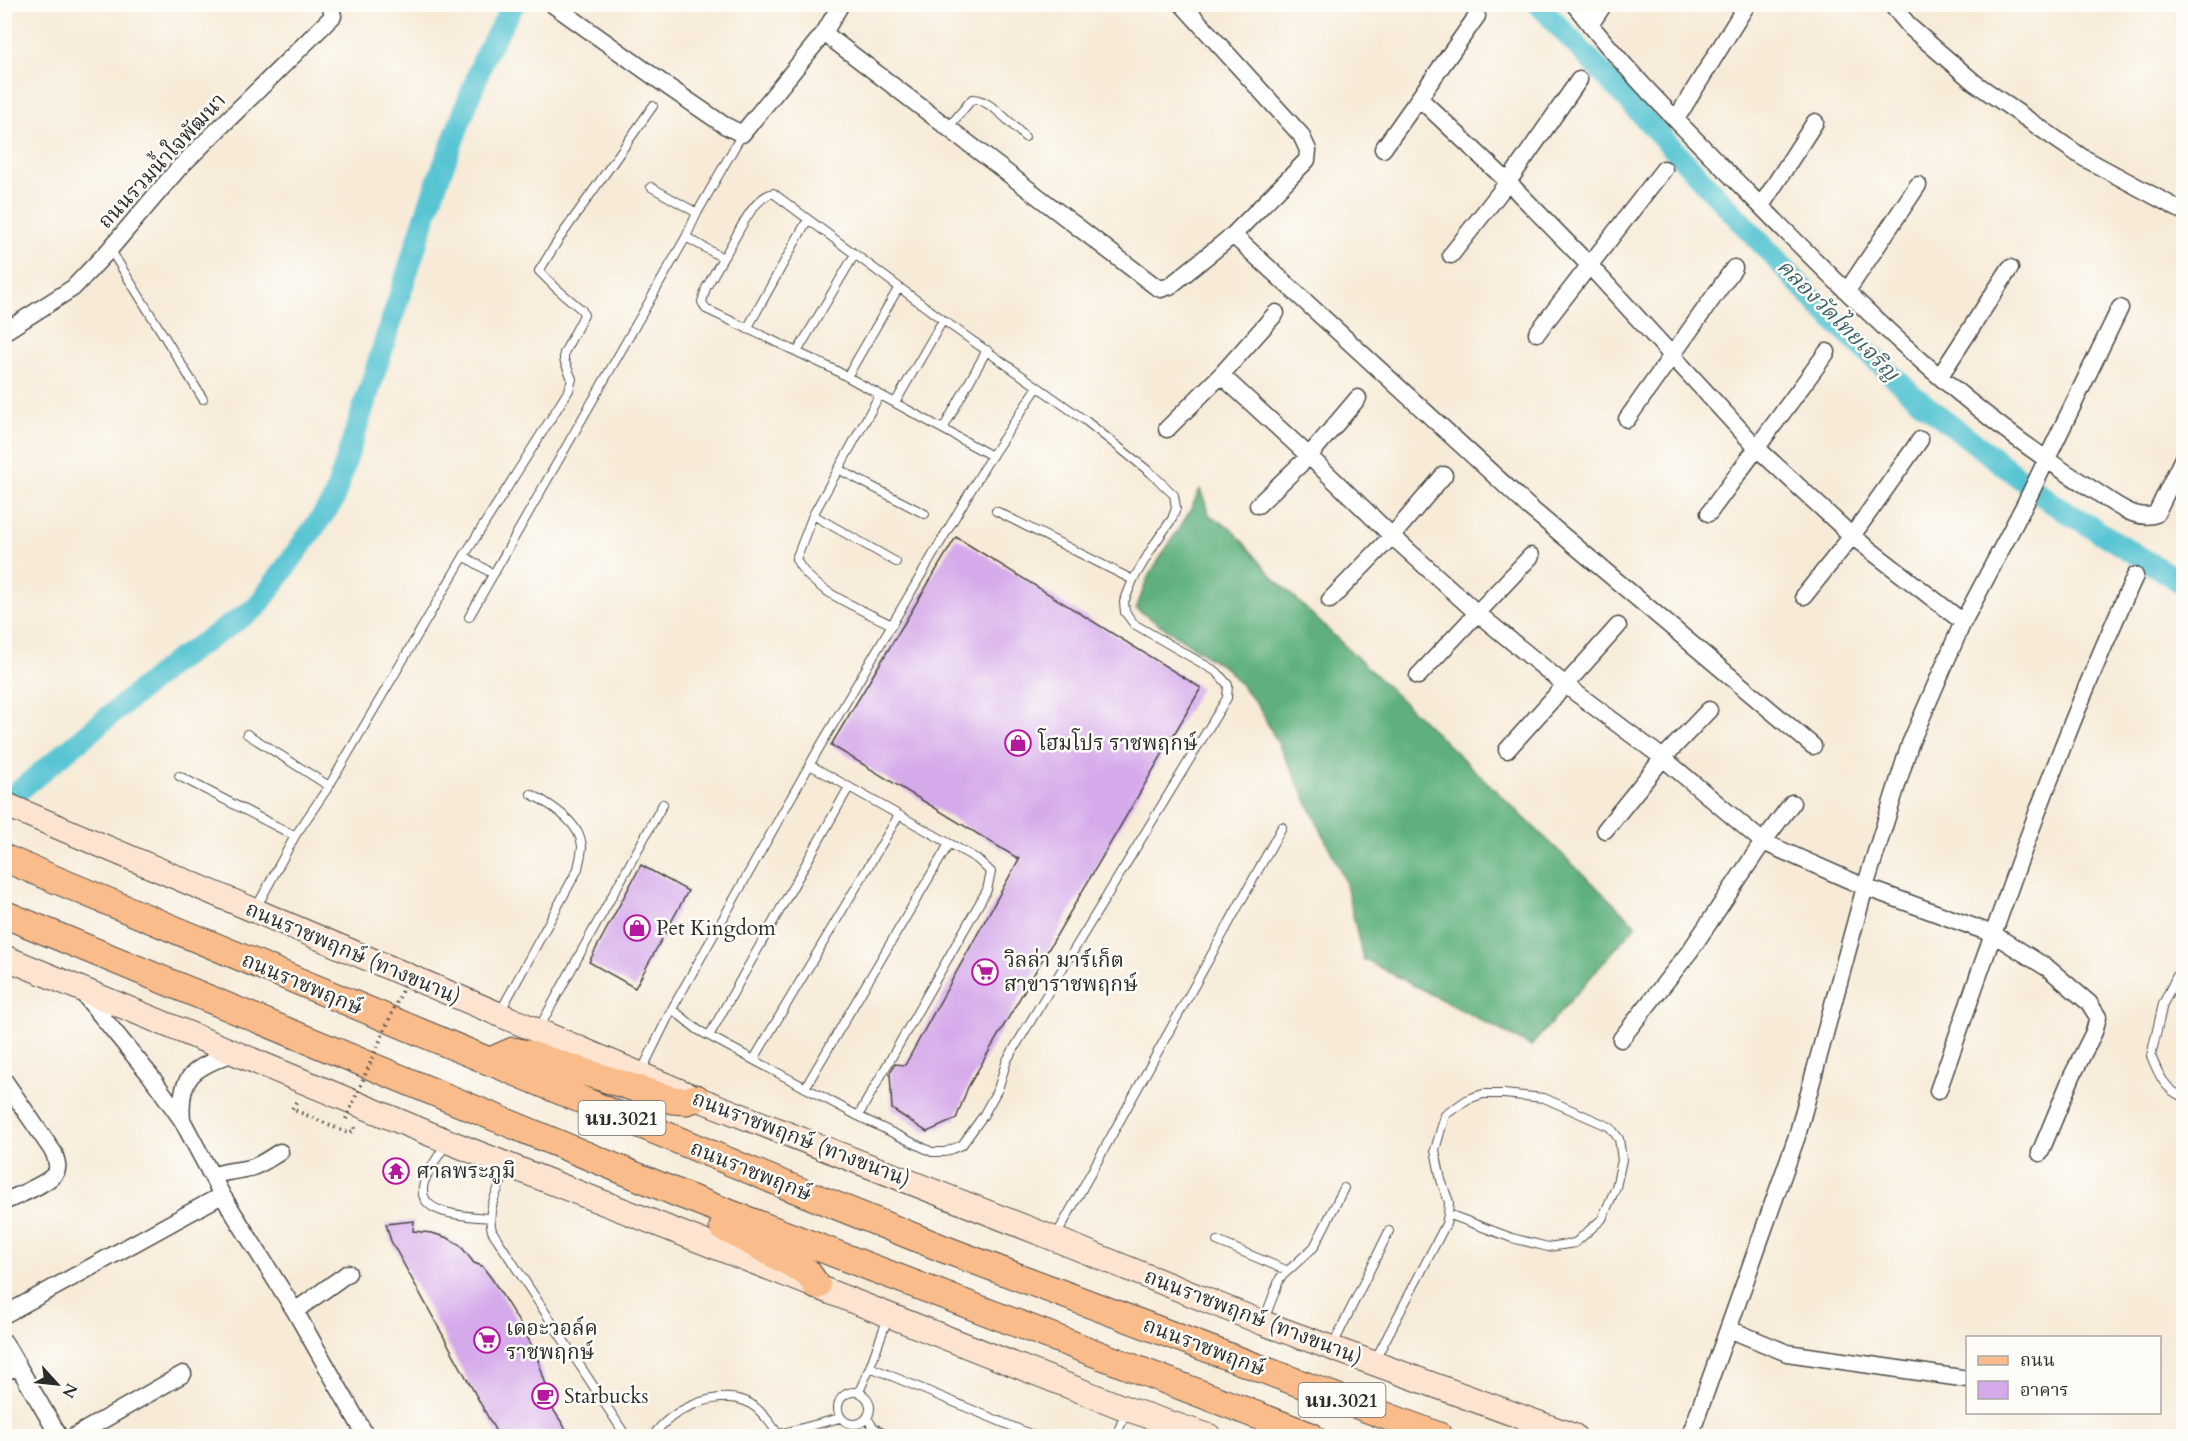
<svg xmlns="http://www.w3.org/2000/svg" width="2188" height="1441" viewBox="0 0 2188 1441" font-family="Cardo,'Noto Serif Thai',serif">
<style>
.forest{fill:#5fb07e;stroke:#456e54;stroke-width:1.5}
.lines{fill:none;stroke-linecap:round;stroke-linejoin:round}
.canal{stroke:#59c5d3;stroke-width:22}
.building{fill:#d5aaeb}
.lane-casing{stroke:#4a4845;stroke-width:10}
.street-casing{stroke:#4a4845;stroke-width:19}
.secondary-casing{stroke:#4a4845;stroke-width:26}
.primary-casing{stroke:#4a4845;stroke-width:29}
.path{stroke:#4a4845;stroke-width:4;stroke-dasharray:1.5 4.5;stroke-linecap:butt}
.lane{stroke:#fff;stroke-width:8}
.street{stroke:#fff;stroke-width:16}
.secondary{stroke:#fde4d0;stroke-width:24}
.primary{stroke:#f9bc8a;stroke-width:27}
.path-bridge{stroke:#4a4845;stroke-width:4;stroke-dasharray:1.5 4.5;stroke-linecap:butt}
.labels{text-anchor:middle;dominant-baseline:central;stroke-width:5;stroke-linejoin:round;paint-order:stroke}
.shield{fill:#fdfcf7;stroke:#6a6a68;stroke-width:1.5}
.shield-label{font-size:20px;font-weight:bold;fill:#2b2b2b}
.street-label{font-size:21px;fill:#2b2b2b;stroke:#fdfcf7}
.poi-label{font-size:21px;fill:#2b2b2b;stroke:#fdfcf7;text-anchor:start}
.water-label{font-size:22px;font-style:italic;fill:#3b6166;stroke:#fdfcf7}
</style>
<rect width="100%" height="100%" fill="#fdfcf7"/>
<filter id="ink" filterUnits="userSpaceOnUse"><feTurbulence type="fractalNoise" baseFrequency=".0167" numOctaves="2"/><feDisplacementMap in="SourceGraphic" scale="12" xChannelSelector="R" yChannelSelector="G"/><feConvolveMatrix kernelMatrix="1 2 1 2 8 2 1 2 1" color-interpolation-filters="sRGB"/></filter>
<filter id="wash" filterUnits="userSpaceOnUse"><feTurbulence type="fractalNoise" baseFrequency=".008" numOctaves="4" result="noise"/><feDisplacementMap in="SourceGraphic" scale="24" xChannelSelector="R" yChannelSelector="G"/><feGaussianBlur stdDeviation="1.35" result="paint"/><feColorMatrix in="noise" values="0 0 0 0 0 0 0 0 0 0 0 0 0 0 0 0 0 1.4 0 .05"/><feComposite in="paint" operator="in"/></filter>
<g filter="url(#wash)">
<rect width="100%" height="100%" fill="#f7ebd8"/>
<path class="forest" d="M 1200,489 L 1210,516 L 1231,528 L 1273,577 L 1636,925 L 1531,1046 L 1363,959 L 1345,880 L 1290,767 L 1258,705 L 1227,669 L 1136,609 L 1148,577 L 1190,511 Z"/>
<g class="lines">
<path class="canal" d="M 1538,4 L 1826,313 L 1915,397 L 2052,503 L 2184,584
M 4,803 L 173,663 L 257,607 L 333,501 L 432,196 L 486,53 L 514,4"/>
</g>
<g id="blocks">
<path class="building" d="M 956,537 L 1201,688 L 968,1087 L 956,1119 L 927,1132 L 892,1109 L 890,1073 L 895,1064 L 905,1065 L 1019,859 L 831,745 Z
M 641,865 L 688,891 L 635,988 L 589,962 Z
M 414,1221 L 413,1231 L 432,1233 L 448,1238 L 460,1245 L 474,1263 L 482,1266 L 492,1279 L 522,1327 L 536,1354 L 547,1388 L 542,1392 L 571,1437 L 499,1437 L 391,1241 L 386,1224 Z"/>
</g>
</g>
<g filter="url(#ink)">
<use href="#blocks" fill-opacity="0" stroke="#4a4845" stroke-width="1.5"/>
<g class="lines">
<g class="lane-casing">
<path id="lane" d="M 948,128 L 972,99 C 989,98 1012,125 1025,137
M 651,187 L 697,213
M 110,249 L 203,399
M 723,258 L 706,288 L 702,302 L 706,309 L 833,369 L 992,456
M 747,329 L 808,219
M 797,352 L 855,254
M 847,377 L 899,287
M 879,396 L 813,515 L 796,559 C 811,591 861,609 892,625
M 895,403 L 943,320
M 943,429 L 987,350
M 838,469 L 925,514
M 996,511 L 1133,580
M 813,515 L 896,562
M 464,556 L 493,574
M 469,617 L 686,237 L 697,213 L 742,134
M 247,734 L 329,786
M 810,765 L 977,859 L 991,872 L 987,890 L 858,1116
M 179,776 L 295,836
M 256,908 L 295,836 L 329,786 L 464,556 L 569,390 L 572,379 L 564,360 L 564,353 L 584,315 L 582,310 L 556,288 L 539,271 L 559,239 L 653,106
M 2184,961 L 2163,1004 L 2151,1056 C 2158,1073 2165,1091 2184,1097
M 672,1009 L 698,1030 L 858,1116 L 932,1152 L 945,1152 L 962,1145 L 983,1116 L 998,1089 L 1007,1060 L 1227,698 L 1228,685 L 1217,672 L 1134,624 L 1125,612 L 1124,602 L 1133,580 L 1155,543 L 1172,519 L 1176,508 L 1174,495 L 1151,473 L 1086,421 L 943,320 L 773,193 C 750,199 737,239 723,258 L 686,237
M 500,1012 L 578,869 C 579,862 582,853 582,846 C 580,822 550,804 531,794
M 539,1028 L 663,804
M 709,1036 L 849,787
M 754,1059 L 899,815
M 640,1074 L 672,1009 L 818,750 L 987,463 L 1037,388
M 805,1088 L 949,844
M 447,1142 C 440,1155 428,1169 424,1183 C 414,1216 469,1216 489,1218
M 508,1168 C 498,1189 486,1208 492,1231 L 626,1436
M 1055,1238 L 1282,827
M 1217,1241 L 1286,1270
M 1264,1320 L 1280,1278 L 1314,1247 L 1344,1188
M 1333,1345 L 1389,1231
M 1374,1362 L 1446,1224 L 1448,1214 L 1449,1202 L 1441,1180 L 1435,1150 L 1445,1115 L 1468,1099 L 1483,1094 L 1504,1094 L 1544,1098 L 1610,1127 L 1619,1139 L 1622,1160 L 1616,1187 L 1602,1219 L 1575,1243 L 1548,1247 L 1512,1238 L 1448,1214
M 870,1367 L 1035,1436
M838 1408a16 16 0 1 1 32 0a16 16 0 1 1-32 0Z
M 859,1392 L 870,1367 L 888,1317
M 867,1418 L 873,1427 L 887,1436
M 653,1436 C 671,1410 713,1390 745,1401 C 758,1406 770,1422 778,1434
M 772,1436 L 840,1418
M 1116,1436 L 1126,1412"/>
</g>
<g class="street-casing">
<path id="street" d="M 552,4 L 667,86 L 724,125 L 742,134 L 824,33 L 841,4
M 1574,4 C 1624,70 1685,129 1743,188 C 1850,297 1961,409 2092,489 C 2110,500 2134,522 2156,514 L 2184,456
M 1891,4 L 1911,28 L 1975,83 L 2082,157 L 2184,212
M 1590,25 L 1604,4
M 824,33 L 1155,286 L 1161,289 L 1170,286 L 1233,235 L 1307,160 L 1308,150 L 1301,135 L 1182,4
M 1419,98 L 1508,182 L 1589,265 L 1757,448 L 1852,536 L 1963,622
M 1676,119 L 1746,6
M 1383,149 L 1477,16
M 1761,206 L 1815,122
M 1233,235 L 1530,508 L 1813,746
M 1451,255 L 1508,182 L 1579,80
M 1847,291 L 1918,185
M 4,332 L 73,288 L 110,249 L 178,169 L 333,16 L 330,4
M 1537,333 L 1664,169
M 1221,375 L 1309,456 L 1392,536 L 1477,613 L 1564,684 L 1663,758 L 1763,842 L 1865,887 L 1993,934 L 2049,969 L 2089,1003 L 2098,1017 L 2094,1032 L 2072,1076 L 2040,1153
M 1940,376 L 2010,268
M 1627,419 L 1734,268
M 1167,429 L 1221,375 L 1276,313
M 1258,505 L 1309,456 L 1358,398
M 1709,513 L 1827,352
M 1804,596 L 1852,536 L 1920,440
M 1330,600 L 1392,536 L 1444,475
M 1418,676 L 1531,556
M 1507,750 L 1618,626
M 1605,830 L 1663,758 L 1709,710
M 81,991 L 150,1075 L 182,1120 L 222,1195 L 295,1311 L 366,1436
M 1621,1039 L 1690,951 L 1763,842 L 1792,803
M 4,1080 L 54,1153 C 56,1160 59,1166 56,1172 C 50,1183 16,1196 4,1202
M 1938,1091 C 1999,917 2058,743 2135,576
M 182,1120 C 178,1072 197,1068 235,1052
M 212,1176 C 225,1171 237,1171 250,1168 C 261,1165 270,1158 280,1152
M 295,1311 L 348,1273
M 4,1315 L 222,1195
M 1729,1329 L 1787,1353 L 1968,1379
M 4,1342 L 59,1436
M 4,1373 L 18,1365
M 75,1436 L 183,1374
M 1690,1436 L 1797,1136 L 1865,887 L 1910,744 L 1963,622 L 2025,504 L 2120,308"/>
</g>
<g class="secondary-casing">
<path id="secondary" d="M 4,804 L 696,1098 L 1055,1239 L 1263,1323 L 1574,1436
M 4,957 L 447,1141 L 1127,1409 L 1209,1436"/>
</g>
<g class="primary-casing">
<path id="primary" d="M 4,858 L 785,1185 L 944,1249 L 1439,1436
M 4,914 L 682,1195 L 1311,1436
M 488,1062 L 513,1051 L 528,1054 L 672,1100 L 686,1101 L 696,1098
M 723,1227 L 807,1272 L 817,1286"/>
</g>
<path class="path" d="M 296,1102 L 292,1109 L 348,1133 L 355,1130 L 354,1125"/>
<use href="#lane" class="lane"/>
<use href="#street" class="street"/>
<use href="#secondary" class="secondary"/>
<use href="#primary" class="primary"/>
<path class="path-bridge" d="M 346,1119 L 409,974"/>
</g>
</g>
<defs>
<g id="shop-ring" transform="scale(1.35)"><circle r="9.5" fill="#fdfcf7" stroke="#b5179e" stroke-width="1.5"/><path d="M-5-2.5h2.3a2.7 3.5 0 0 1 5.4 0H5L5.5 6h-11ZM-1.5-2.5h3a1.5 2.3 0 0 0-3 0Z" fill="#b5179e"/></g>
<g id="supermarket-ring" transform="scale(1.35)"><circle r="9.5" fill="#fdfcf7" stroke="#b5179e" stroke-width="1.5"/><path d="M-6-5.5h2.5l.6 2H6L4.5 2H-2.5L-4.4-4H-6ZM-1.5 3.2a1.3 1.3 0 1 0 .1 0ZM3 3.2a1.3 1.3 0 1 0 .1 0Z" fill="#b5179e"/></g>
<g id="temple-ring" transform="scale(1.35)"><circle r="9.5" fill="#fdfcf7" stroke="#b5179e" stroke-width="1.5"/><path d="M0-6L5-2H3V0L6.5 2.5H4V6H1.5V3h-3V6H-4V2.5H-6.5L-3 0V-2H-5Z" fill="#b5179e"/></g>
<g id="cafe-ring" transform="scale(1.35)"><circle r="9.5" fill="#fdfcf7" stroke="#b5179e" stroke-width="1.5"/><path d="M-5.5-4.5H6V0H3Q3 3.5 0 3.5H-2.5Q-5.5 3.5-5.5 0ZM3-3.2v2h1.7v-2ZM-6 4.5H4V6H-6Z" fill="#b5179e"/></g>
</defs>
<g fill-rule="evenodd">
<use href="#shop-ring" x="1018" y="743"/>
<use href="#shop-ring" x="637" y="928"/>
<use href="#supermarket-ring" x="985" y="972"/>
<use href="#temple-ring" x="396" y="1171"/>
<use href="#supermarket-ring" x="487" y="1340"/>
<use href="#cafe-ring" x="545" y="1396"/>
</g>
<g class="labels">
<g class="shield">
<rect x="578.5" y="1101" width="87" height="34" rx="4.5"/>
<rect x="1298.5" y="1383" width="87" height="34" rx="4.5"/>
</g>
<g class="shield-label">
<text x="622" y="1118">นบ.3021</text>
<text x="1342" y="1400">นบ.3021</text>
</g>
<g class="street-label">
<text transform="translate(162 161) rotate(-47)">ถนนรวมน้ำใจพัฒนา</text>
<text transform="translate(353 953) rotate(23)">ถนนราชพฤกษ์ (ทางขนาน)</text>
<text transform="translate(302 984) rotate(23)">ถนนราชพฤกษ์</text>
<text transform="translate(801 1139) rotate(21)">ถนนราชพฤกษ์ (ทางขนาน)</text>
<text transform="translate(751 1171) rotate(22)">ถนนราชพฤกษ์</text>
<text transform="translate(1253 1317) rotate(21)">ถนนราชพฤกษ์ (ทางขนาน)</text>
<text transform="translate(1204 1347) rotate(21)">ถนนราชพฤกษ์</text>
</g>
<g class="poi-label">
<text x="1038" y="743">โฮมโปร ราชพฤกษ์</text>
<text x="656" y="928">Pet Kingdom</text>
<text x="1004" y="960">วิลล่า มาร์เก็ต<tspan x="1004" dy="24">สาขาราชพฤกษ์</tspan></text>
<text x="416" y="1171">ศาลพระภูมิ</text>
<text x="506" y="1328">เดอะวอล์ค<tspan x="506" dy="24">ราชพฤกษ์</tspan></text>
<text x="564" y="1396">Starbucks</text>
</g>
<g class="water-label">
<text transform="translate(1838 320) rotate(45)">คลองวัดไทยเจริญ</text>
</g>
</g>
<rect width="2188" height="1441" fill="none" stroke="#fdfcf7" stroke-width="24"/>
<rect x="1966" y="1336" width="195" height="78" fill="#fdfcf7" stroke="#a9a8a5" stroke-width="1.5"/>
<rect x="1978" y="1356" width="30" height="9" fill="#f9bc8a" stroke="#a9a8a5" stroke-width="1.5"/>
<text x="2020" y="1366" font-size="18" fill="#2b2b2b">ถนน</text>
<rect x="1978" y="1381" width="30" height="18" fill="#d5aaeb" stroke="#a9a8a5" stroke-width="1.5"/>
<text x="2020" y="1396" font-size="18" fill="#2b2b2b">อาคาร</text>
<g transform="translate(57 1384) rotate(117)" stroke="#fdfcf7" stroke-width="4.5" paint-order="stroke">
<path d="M0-4.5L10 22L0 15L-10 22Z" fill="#2b2b2b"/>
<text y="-9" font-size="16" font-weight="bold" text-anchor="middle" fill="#2b2b2b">N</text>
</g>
</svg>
